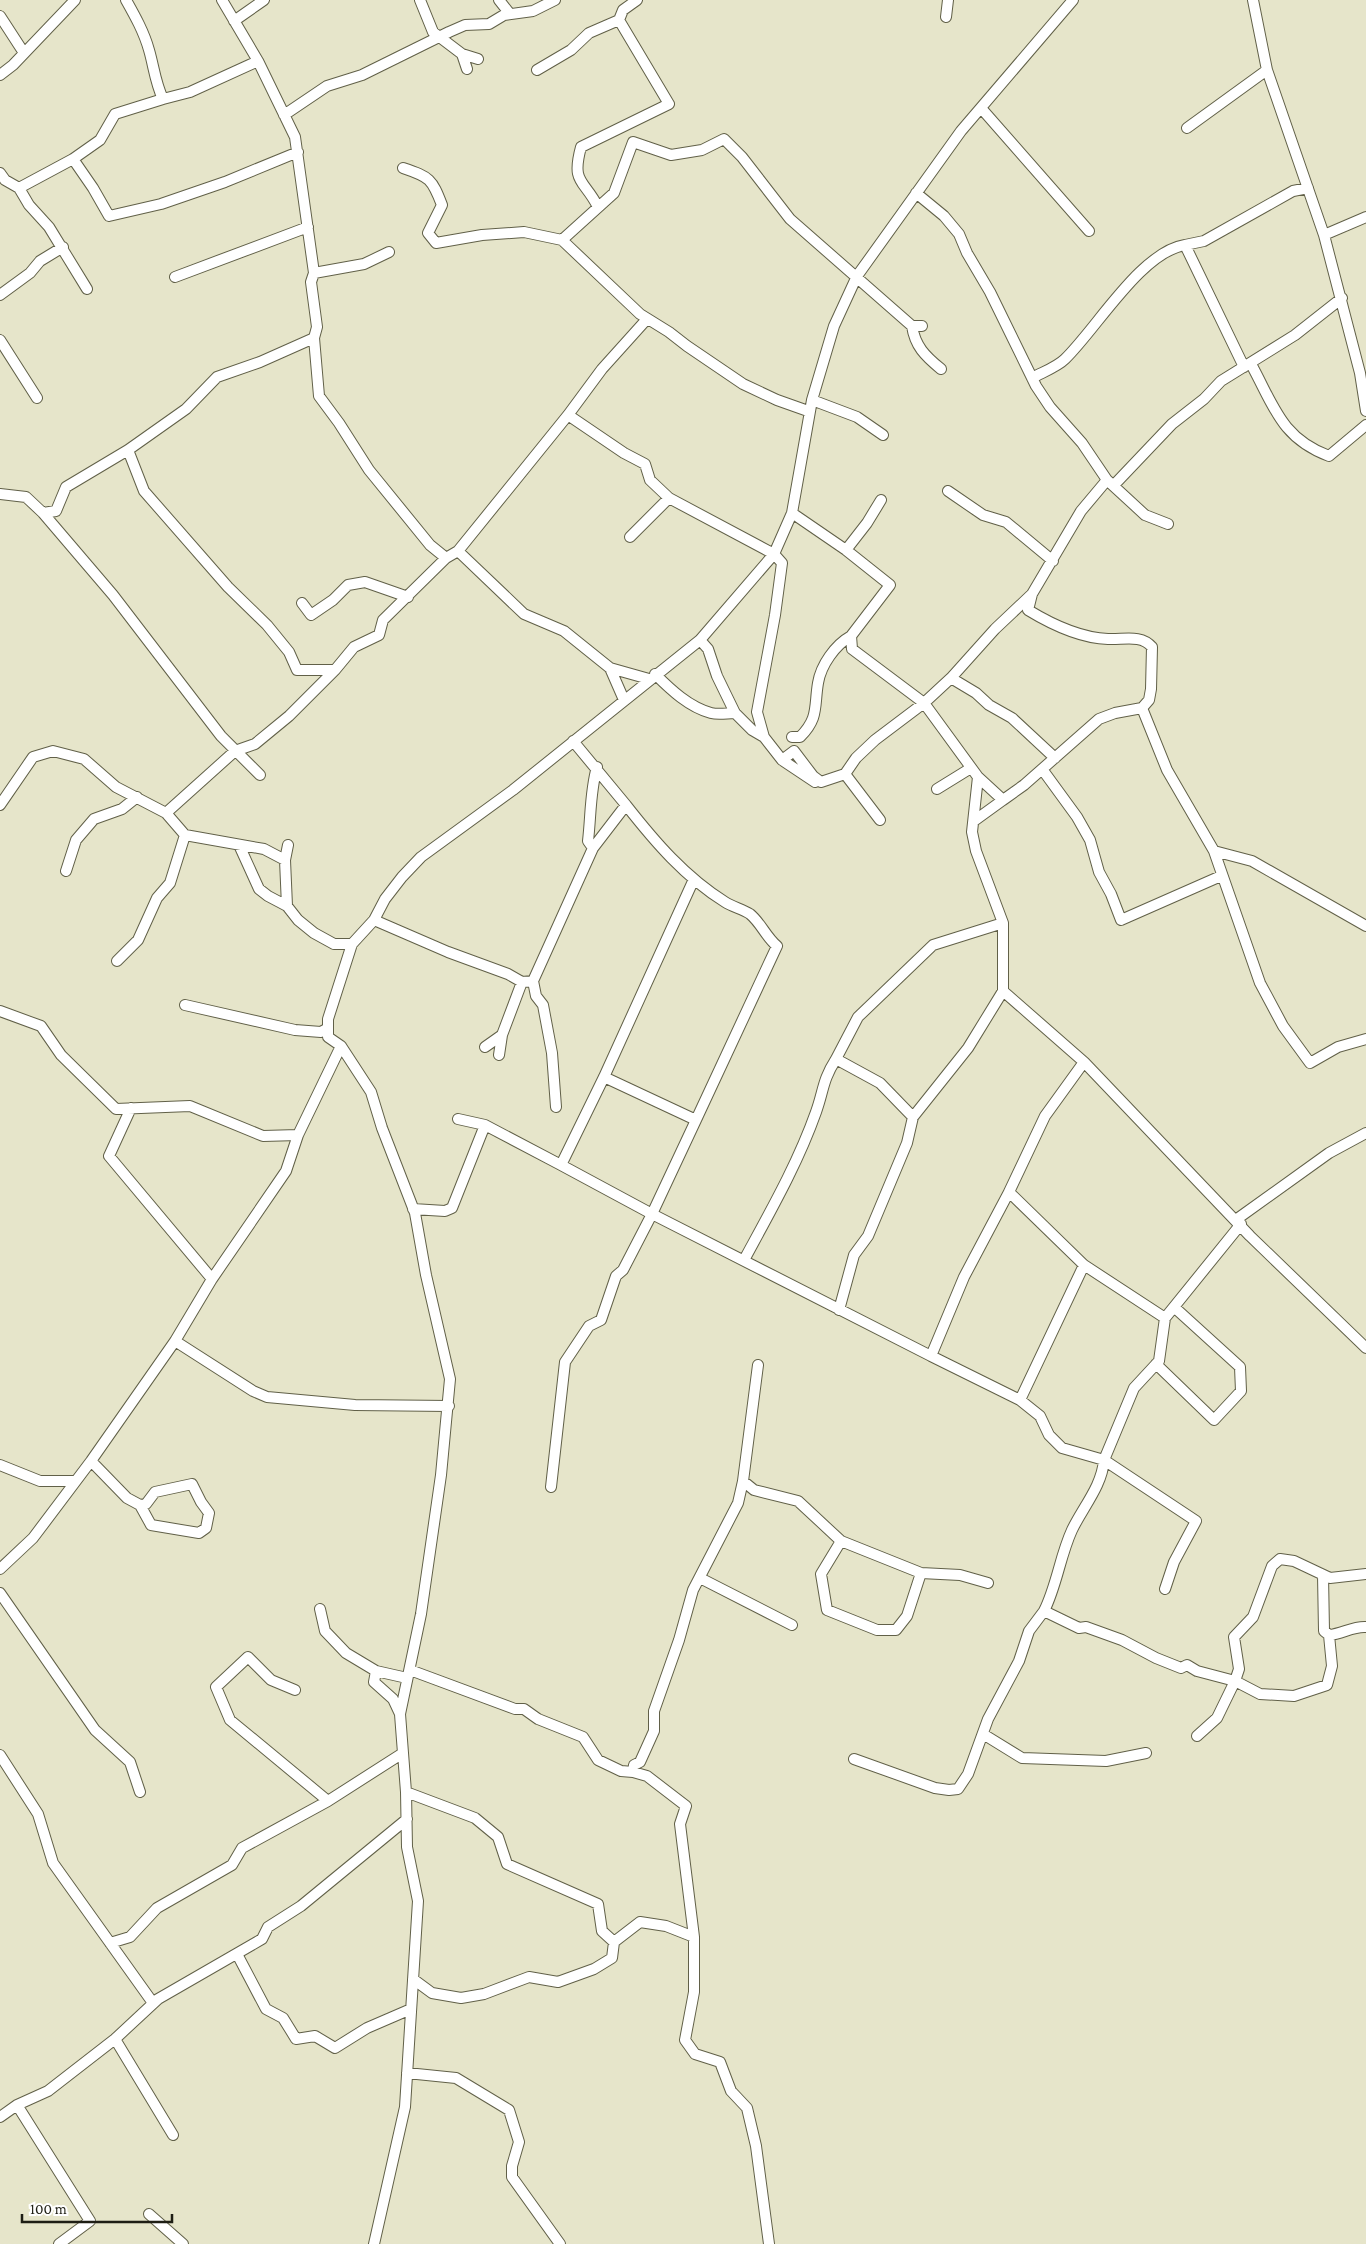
<svg xmlns="http://www.w3.org/2000/svg" width="1366" height="2244" viewBox="0 0 1366 2244" font-family="'Crimson Pro',serif">
<style>
.lines{fill:none;stroke-linecap:round;stroke-linejoin:round}
.minor-casing{stroke:#616048;stroke-width:12}
.minor{stroke:#fff;stroke-width:10}
</style>
<rect width="100%" height="100%" fill="#e6e5ca"/>
<g class="lines">
<g class="minor-casing">
<path id="minor" d="M 126,0 C 135,16 144,32 149,50 C 154,67 155,82 163,99 L 190,92 L 258,61
M 222,0 L 258,61 L 295,137 L 314,273 L 311,282 L 317,327 L 314,338 L 319,396 L 339,423 L 369,470 L 430,545 L 446,558
M 420,0 L 433,32 L 462,54 L 478,59
M 499,0 L 510,14
M 1253,0 L 1267,70 L 1324,235 L 1360,373 L 1366,411
M 0,16 L 24,53
M 946,17 L 948,0
M 234,21 L 264,0
M 462,54 L 467,69
M 537,70 L 571,50 L 589,33 L 619,20 L 623,10 L 637,0
M 0,75 L 13,65 L 75,0
M 981,108 L 1089,231
M 284,115 L 327,86 L 362,75 L 449,32 L 465,25 L 489,24 L 504,15 L 533,11 L 555,0
M 1187,128 L 1267,70
M 73,159 L 100,140 L 115,114 L 163,99
M 403,168 C 430,177 432,179 442,205 L 428,233 L 436,243 L 482,235 L 524,232 L 562,240
M 0,173 L 5,180 L 19,188 L 29,205 L 49,227 L 87,289
M 19,188 L 73,159 L 93,188 L 109,216 L 161,204 L 225,182 L 298,152
M 916,193 L 944,216 L 959,234 L 967,253 L 990,292 L 1036,386 L 1050,407 L 1082,443 L 1107,480 L 1145,515 L 1168,524
M 598,207 C 584,179 571,184 581,147 L 669,104 L 619,20
M 1324,235 L 1366,217
M 314,273 L 364,264 L 389,252
M 175,277 L 308,227
M 0,295 L 30,273 L 40,261 L 63,247
M 912,326 C 915,346 925,356 941,369
M 0,340 L 37,398
M 1251,364 C 1274,406 1281,438 1329,456 L 1366,425
M 1244,367 L 1185,245 L 1204,241 L 1293,191 L 1308,188
M 1032,378 C 1043,372 1057,367 1065,359 C 1097,328 1141,252 1185,245
M 812,400 L 857,417 L 883,435
M 808,411 L 777,400 L 743,384 L 687,346 L 669,332 L 640,314 L 562,240 L 614,193 L 633,142 L 671,155 L 702,150 L 724,139 L 742,157 L 790,219 L 912,326 L 922,326
M 568,415 L 624,453 L 645,464 L 650,480 L 669,498 L 774,554 L 782,563 L 775,615 L 757,712 L 764,737 L 782,760 L 794,751 L 813,776 L 821,782 L 845,774 L 856,758 L 875,740 L 924,703 L 978,777 L 1003,800 L 1024,785 L 1099,719 L 1115,713 L 1142,708 L 1149,700 L 1151,689 L 1152,647 C 1141,634 1123,640 1108,639 C 1080,638 1051,624 1028,610 L 1032,594 L 1081,511 L 1107,480
M 128,450 L 144,491 L 228,587 L 267,625 L 289,652 L 297,670 L 335,670
M 1114,485 L 1172,424 L 1204,399 L 1221,381 L 1295,335 L 1342,298
M 948,491 L 983,515 L 1006,522 L 1053,561
M 0,494 L 26,497 L 43,513 L 113,595 L 221,736 L 260,775
M 43,513 L 56,511 L 66,487 L 128,450 L 186,409 L 217,377 L 260,362 L 314,338
M 792,513 L 846,550 L 890,585 L 851,636 L 852,649 L 924,703 L 951,678 L 976,693 L 989,705 L 1012,718 L 1055,758
M 630,537 L 669,498
M 846,550 L 867,523 L 881,500
M 458,551 L 524,614 L 564,631 L 610,668 L 624,700
M 302,603 L 311,615 L 333,600 L 348,585 L 365,582 L 408,597
M 700,640 L 708,649 L 717,676 L 735,713 L 752,730 L 764,737
M 610,668 L 649,679
M 655,674 C 671,690 689,707 711,713 C 719,715 727,713 735,713
M 951,678 L 995,629 L 1032,594
M 1142,708 L 1167,770 L 1214,851 L 1260,983 L 1283,1026 L 1310,1063 L 1338,1047 L 1366,1039
M 792,737 L 800,737 C 819,718 814,707 818,683 C 821,665 835,645 851,636
M 573,741 L 626,805 L 593,848 L 588,841 C 591,816 590,791 597,767
M 782,760 L 815,782
M 1042,769 L 1077,817 L 1090,840 L 1099,872 L 1111,894 L 1121,920 L 1221,876
M 845,774 L 880,820
M 978,777 L 972,832 L 976,851 L 1003,923 L 1003,991 L 968,1048 L 913,1117 L 880,1083 L 836,1059 L 858,1017 L 933,945 L 1003,923
M 937,789 L 971,768
M 0,805 L 33,757 L 53,751 L 84,759 L 116,787 L 166,813 L 185,835 L 264,849 L 285,860 L 287,906
M 626,805 C 655,842 685,877 725,902 C 733,907 742,909 750,914 C 761,923 766,937 777,946 L 696,1120
M 166,813 L 235,751 L 255,744 L 289,716 L 335,670 L 354,647 L 379,635 L 383,620 L 446,558 L 458,551 L 568,415 L 602,369 L 647,319
M 974,821 L 1003,800
M 239,845 L 259,889 L 268,896 L 287,906 L 298,920 L 314,933 L 334,944 L 352,944
M 1214,851 L 1252,861 L 1366,926
M 285,860 L 288,845
M 66,871 L 76,840 L 94,819 L 122,809 L 137,797
M 374,920 L 448,952 L 508,974 L 522,982 L 533,981 L 593,848
M 117,961 L 138,940 L 157,898 L 170,883 L 185,835
M 533,981 L 536,996 L 543,1005 L 552,1053 L 556,1107
M 1003,991 L 1084,1062 L 1250,1236 L 1366,1348
M 185,1005 L 295,1030 L 321,1032 L 328,1028
M 0,1011 L 41,1026 L 61,1055 L 116,1109 L 190,1106 L 263,1136 L 298,1135
M 341,1046 L 371,1092 L 382,1128 L 415,1213 L 426,1275 L 450,1379 L 441,1475 L 421,1614 L 400,1714 L 406,1792 L 407,1847 L 418,1901 L 405,2107 L 374,2244
M 485,1047 L 502,1035 L 522,982
M 499,1055 L 502,1035
M 1084,1062 L 1045,1116 L 1009,1192 L 1084,1265 L 1165,1318 L 1241,1224
M 604,1077 L 696,1120 L 652,1214 L 561,1165 L 604,1077 L 694,879
M 131,1108 L 109,1156 L 212,1279
M 458,1119 L 485,1125 L 561,1165
M 1009,1192 L 964,1277 L 931,1356 L 1020,1400 L 1084,1265
M 413,1209 L 445,1211 L 452,1208 L 485,1125
M 1237,1219 L 1329,1153 L 1366,1133
M 744,1260 C 770,1212 798,1163 816,1112 C 824,1090 822,1081 836,1059
M 839,1310 L 854,1255 L 868,1236 L 907,1143 L 913,1117
M 175,1341 L 253,1391 L 267,1397 L 355,1405 L 449,1406
M 1156,1364 L 1214,1420 L 1241,1391 L 1240,1367 L 1174,1307
M 1020,1400 L 1040,1416 L 1049,1435 L 1062,1448 L 1104,1460 L 1134,1388 L 1159,1361 L 1165,1318
M 91,1461 L 127,1498 L 140,1505 L 146,1504 L 155,1492 L 192,1484 L 201,1502 L 209,1513 L 206,1528 L 199,1533 L 151,1525 L 140,1505
M 0,1465 L 40,1481 L 76,1481
M 743,1481 L 758,1365
M 551,1487 L 565,1362 L 589,1326 L 601,1320 L 616,1276 L 623,1270 L 652,1214 L 931,1356
M 0,1569 L 33,1538 L 91,1461 L 175,1341 L 212,1279 L 286,1171 L 298,1135 L 341,1046 L 328,1037 L 328,1019 L 352,944 L 374,920 L 385,899 L 402,877 L 421,857 L 513,790 L 700,640 L 774,554 L 792,513 L 812,400 L 834,326 L 857,276 L 961,131 L 1073,0
M 921,1573 L 960,1575 L 988,1583
M 1323,1575 L 1324,1631 L 1329,1635 C 1342,1634 1353,1626 1366,1627
M 700,1578 L 792,1625
M 1165,1589 L 1174,1562 L 1196,1521 L 1104,1460 C 1102,1486 1083,1507 1072,1530 C 1060,1556 1057,1585 1044,1611 L 1079,1628 L 1086,1627 L 1122,1640 L 1156,1658 L 1181,1668 L 1187,1665 L 1197,1671 L 1235,1681 L 1239,1669 L 1234,1637 L 1253,1617 L 1272,1566 L 1280,1559 L 1294,1561 L 1330,1578 L 1366,1574
M 0,1593 L 95,1730 L 130,1762 L 140,1792
M 320,1609 L 325,1631 L 346,1653 L 376,1671
M 410,1670 L 515,1709 L 524,1709 L 538,1719 L 583,1737 L 598,1760 L 621,1771 L 633,1772 L 634,1765 L 640,1762 L 654,1731 L 654,1711 L 679,1640 L 693,1590 L 738,1503 L 743,1481 L 754,1490 L 798,1501 L 841,1541 L 921,1573 L 907,1616 L 896,1630 L 877,1630 L 827,1610 L 821,1574 L 841,1541
M 295,1690 L 271,1680 L 248,1657 L 216,1687 L 230,1720 L 328,1801
M 400,1714 L 393,1699 L 374,1682 L 376,1671 L 407,1678
M 983,1734 L 1022,1758 L 1106,1761 L 1146,1753
M 1197,1736 L 1217,1718 L 1235,1681 L 1260,1694 L 1294,1696 L 1327,1685 L 1332,1666 L 1329,1635
M 0,1755 L 38,1814 L 53,1863 L 153,2003
M 854,1759 L 935,1788 L 949,1790 L 958,1789 L 968,1774 L 988,1719 L 1019,1661 L 1029,1631 L 1044,1611
M 633,1772 L 647,1776 L 686,1806 L 680,1824 L 694,1937 L 694,1992 L 685,2040 L 695,2054 L 720,2062 L 731,2091 L 747,2108 L 756,2146 L 769,2244
M 406,1792 L 475,1818 L 498,1837 L 507,1864 L 598,1904 L 602,1931 L 614,1942 L 612,1958 L 594,1969 L 558,1982 L 529,1977 L 484,1994 L 461,1998 L 432,1993 L 413,1979
M 614,1942 L 640,1922 L 666,1926 L 694,1937
M 110,1943 L 130,1937 L 157,1908 L 232,1865 L 242,1848 L 328,1801 L 403,1753
M 237,1954 L 266,2009 L 283,2018 L 296,2039 L 315,2036 L 335,2048 L 367,2028 L 411,2009
M 115,2039 L 173,2135
M 407,2073 L 456,2078 L 509,2110 L 519,2142 L 512,2166 L 512,2177 L 560,2244
M 17,2105 L 90,2221 L 59,2244
M 0,2117 L 17,2105 L 48,2091 L 115,2039 L 158,1999 L 262,1939 L 268,1927 L 301,1906 L 407,1819
M 149,2214 L 183,2244"/>
</g>
<use href="#minor" class="minor"/>
</g>
<path d="M22 2214v8h150v-8" fill="none" stroke="#1e1e14" stroke-width="2.5"/>
<text x="30" y="2214" font-size="15" fill="#1e1e14" stroke="#ffffff" stroke-width="4" paint-order="stroke">100 m</text>
</svg>
